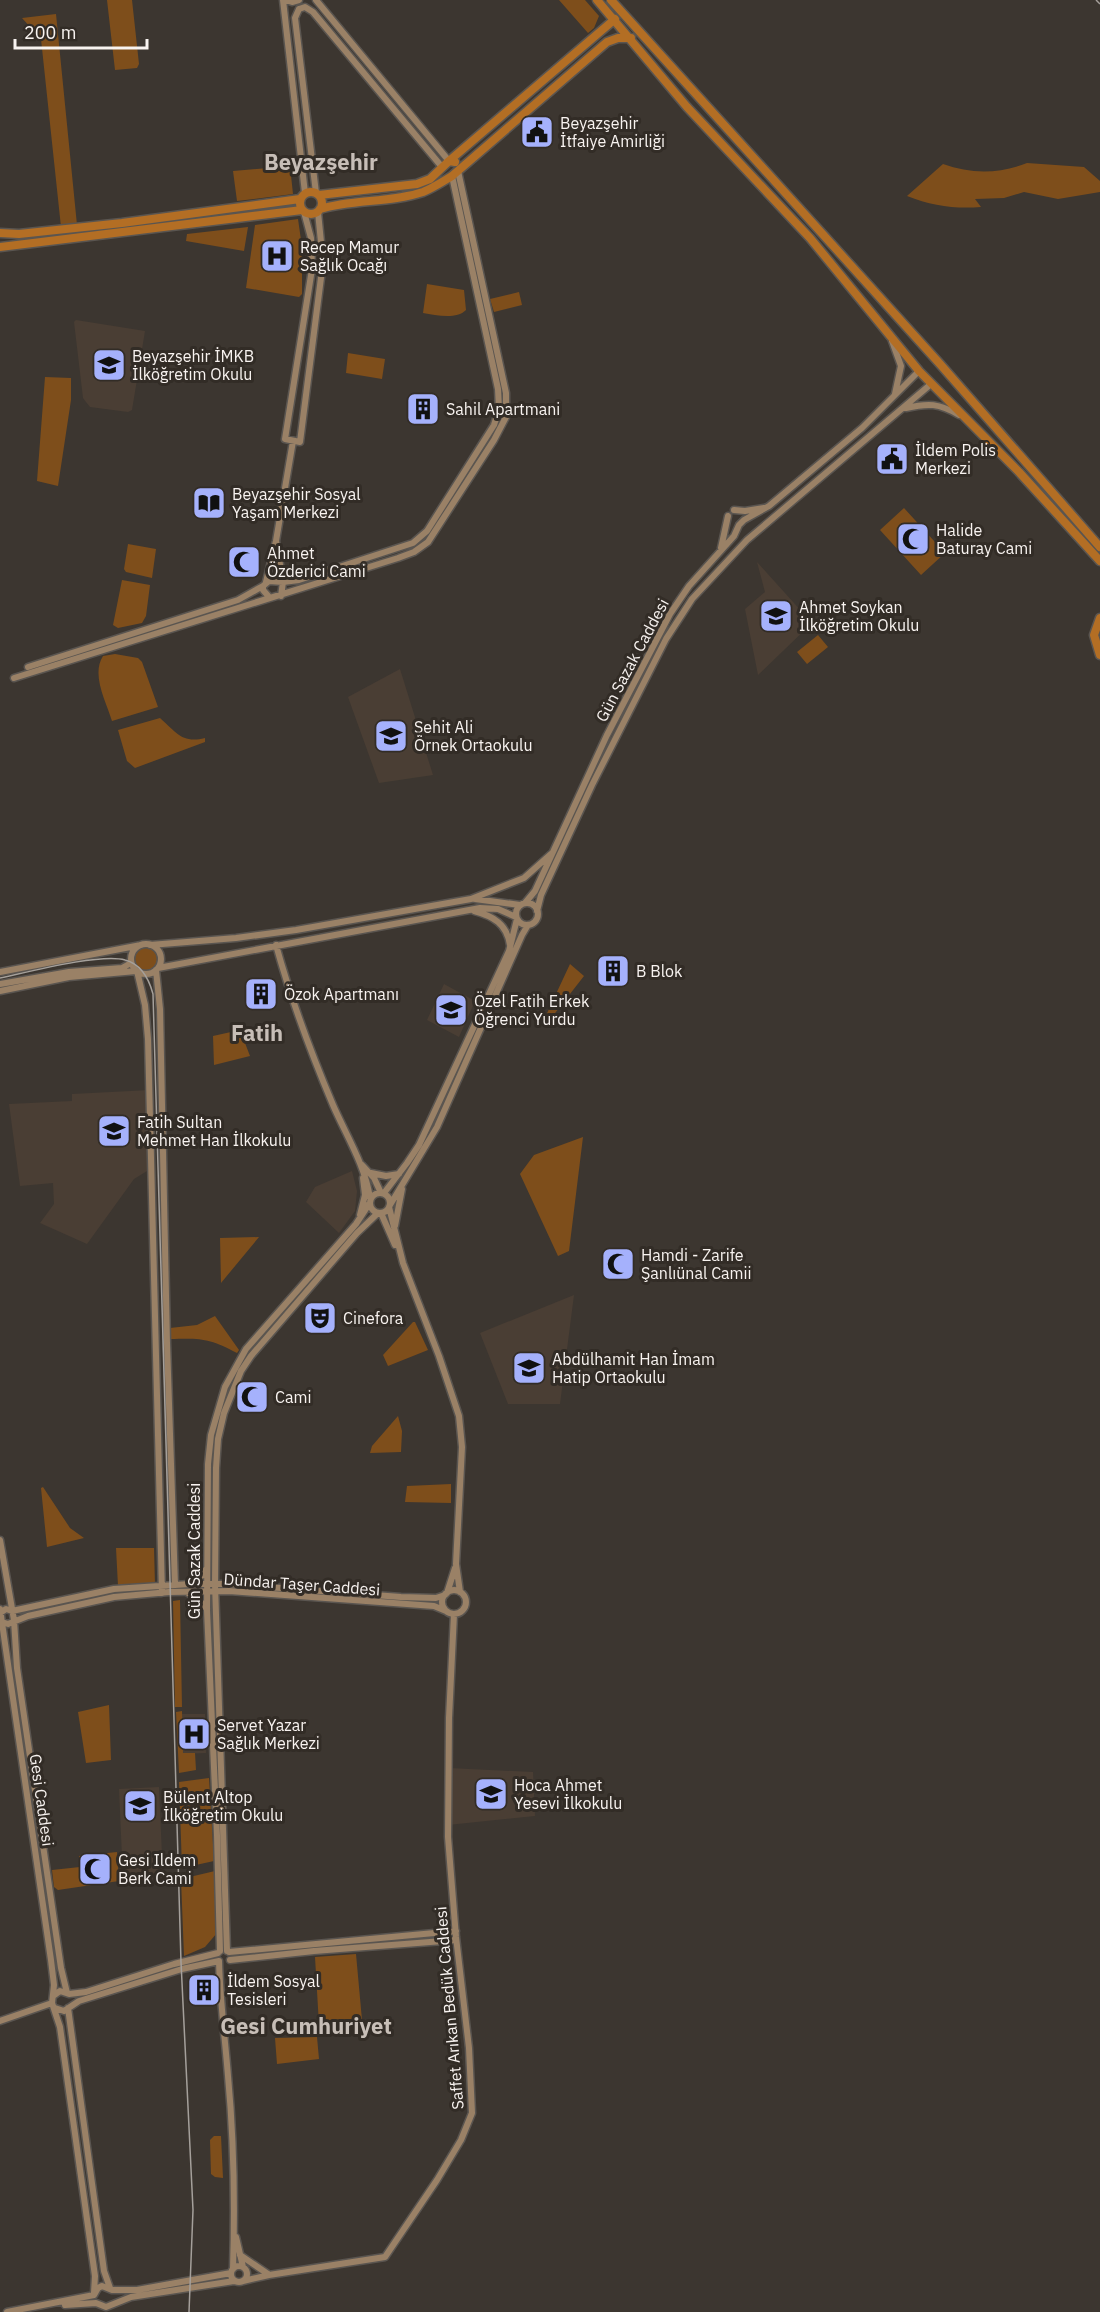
<svg xmlns="http://www.w3.org/2000/svg" width="1100" height="2312" viewBox="0 0 1100 2312" font-family="'IBM Plex Sans',sans-serif">
<style>
.built{fill:#4a3e34}
.green{fill:#7e4e1b}
.lines{fill:none;stroke-linecap:round;stroke-linejoin:round}
.secondary-casing{stroke:#5a5550;stroke-width:9}
.highway-casing{stroke:#5a5550;stroke-width:11}
.secondary{stroke:#9a8166;stroke-width:6}
.highway{stroke:#b36e24;stroke-width:8}
.tram{stroke:#a5a09b;stroke-width:1.5}
.rail{stroke:#a5a09b;stroke-width:1.5;stroke-dasharray:9 4.5;stroke-linecap:butt}
.labels{text-anchor:middle;dominant-baseline:central;stroke-width:6;stroke-linejoin:round;paint-order:stroke}
.poi-label{font-size:16px;fill:#f8f3f0;stroke:#322c26;text-anchor:start}
.street-label{font-size:16px;fill:#f8f3f0;stroke:#322c26}
.district-label{font-size:22px;font-weight:bold;fill:#c7beb7;stroke:#322c26}
</style>
<rect width="100%" height="100%" fill="#3c3630"/>
<path class="built" d="M 76,320 L 145,331 L 132,410 L 128,412 L 90,407 L 86,402 L 83,398 L 74,322 Z
M 757,562 L 812,623 L 758,675 L 745,609 L 765,592 Z
M 400,669 L 433,775 L 379,783 L 348,697 Z
M 444,984 L 475,1001 L 459,1037 L 427,1020 Z
M 150,1090 L 152,1168 L 134,1179 L 87,1244 L 40,1223 L 54,1204 L 53,1183 L 20,1186 L 9,1104 L 72,1101 L 72,1094 Z
M 352,1171 L 357,1191 L 355,1211 L 339,1233 L 306,1202 L 315,1187 Z
M 574,1295 L 560,1404 L 508,1404 L 480,1333 Z
M 181,1714 L 205,1714 L 206,1753 L 182,1754 Z
M 449,1768 L 533,1772 L 535,1816 L 448,1825 Z
M 159,1787 L 163,1878 L 123,1880 L 119,1789 Z"/>
<path class="green" d="M 107,0 L 132,0 L 139,64 L 137,68 L 115,70 Z
M 559,0 L 585,0 L 599,16 L 594,28 L 588,33 Z
M 56,14 L 77,225 L 61,227 L 41,39 L 22,18 Z
M 1027,163 L 1084,167 L 1100,181 L 1100,192 L 1058,199 L 1024,192 L 1004,198 L 975,199 L 981,207 C 955,209 932,206 907,196 L 943,164 C 971,174 999,174 1027,163 Z
M 290,166 L 293,194 L 237,201 L 233,171 Z
M 298,219 L 302,247 L 302,294 L 299,297 L 246,288 L 255,225 Z
M 248,227 L 244,251 L 186,241 L 187,234 Z
M 427,284 L 464,290 L 466,310 C 456,320 436,315 423,313 Z
M 519,292 L 522,305 L 494,312 L 490,299 Z
M 348,353 L 385,359 L 382,379 L 346,373 Z
M 45,377 L 71,378 L 71,400 L 58,486 L 37,481 Z
M 904,508 L 945,553 L 921,575 L 880,530 Z
M 128,544 L 156,549 L 152,578 L 126,572 L 124,569 Z
M 122,580 L 150,585 L 146,616 L 142,623 L 118,628 L 113,625 Z
M 818,635 L 828,647 L 807,664 L 797,652 Z
M 115,654 L 138,658 L 142,662 L 158,707 L 112,721 C 106,701 91,675 103,656 Z
M 160,718 C 176,732 182,744 205,738 L 205,742 L 135,768 L 127,761 L 118,730 Z
M135 959a11 11 0 1 1 22 0a11 11 0 1 1-22 0Z
M 570,964 L 584,976 L 545,1026 L 542,1024 Z
M 240,1030 L 250,1056 L 214,1065 L 213,1036 Z
M 583,1137 L 569,1251 L 558,1256 L 520,1174 L 534,1155 Z
M 259,1237 L 221,1283 L 220,1238 Z
M 215,1316 L 239,1350 L 237,1353 C 209,1338 201,1338 170,1339 L 170,1328 L 197,1325 Z
M 413,1322 L 415,1322 L 428,1350 L 388,1366 L 383,1355 Z
M 398,1416 L 402,1431 L 401,1452 L 370,1453 L 372,1446 Z
M 451,1484 L 451,1503 L 405,1502 L 407,1486 Z
M 43,1487 L 70,1528 L 84,1538 L 47,1547 L 41,1488 Z
M 116,1548 L 154,1548 L 155,1585 L 118,1586 Z
M 180,1600 L 182,1707 L 175,1707 L 173,1601 Z
M 109,1705 L 111,1760 L 86,1763 L 78,1712 Z
M 182,1711 L 183,1753 L 195,1753 L 196,1770 L 179,1773 L 176,1712 Z
M 209,1778 L 214,1861 L 182,1868 L 179,1782 Z
M 117,1852 L 119,1881 L 58,1890 L 54,1887 L 52,1870 L 80,1867 L 79,1856 Z
M 215,1871 L 217,1933 L 205,1947 L 184,1956 L 181,1879 Z
M 356,1954 L 362,2020 L 319,2025 L 315,1957 Z
M 317,2037 L 319,2059 L 277,2064 L 275,2038 Z
M 214,2136 L 221,2136 L 223,2178 L 215,2177 L 211,2174 L 210,2140 Z"/>
<g class="lines">
<g class="secondary-casing">
<path id="secondary" d="M 283,0 L 305,193
M 286,0 L 292,2 L 299,0
M 316,0 L 449,161
M 299,9 L 305,7 L 313,12 L 442,167
M 299,9 L 295,18 L 316,193
M 304,212 L 311,238 L 312,269 L 285,439 L 300,442 L 323,262 L 318,212
M 892,341 L 901,366 L 895,394
M 906,408 C 928,403 939,403 959,415
M 734,510 L 745,511 L 764,508
M 276,541 L 283,582 L 299,580 L 413,543 L 427,531 L 494,425 L 499,409 L 498,389 L 452,176
M 721,548 L 728,516
M 266,582 L 276,541 L 293,441
M 270,598 L 263,590 L 263,586 L 269,581 L 283,582 L 281,596
M 28,667 L 238,600 L 263,586
M 14,678 L 398,558 L 414,552 L 428,542 L 494,440 L 506,417 L 506,393 L 458,171
M 475,899 L 520,905
M 525,903 L 535,891 L 607,735 L 670,614 L 689,586 L 734,536 L 739,525 L 744,520 L 769,506 L 862,428 L 919,371
M516 914a11 11 0 1 1 22 0a11 11 0 1 1-22 0Z
M 474,911 C 493,916 507,924 510,945
M 537,911 L 541,895 L 592,785 L 666,639 L 692,599 L 747,540 L 931,384
M131 959a15 15 0 1 1 30 0a15 15 0 1 1-30 0Z
M 150,945 L 236,938 L 296,930 L 471,899 L 524,878 L 551,854
M 276,945 C 291,999 311,1053 333,1105 C 346,1135 365,1165 370,1198
M 158,968 L 480,908 L 498,909 L 516,917
M 156,970 L 160,1009 L 167,1343 L 175,1585
M 137,971 L 145,1005 L 148,1039 L 162,1593
M 0,972 L 141,945
M 0,984 L 69,972 L 122,968 L 131,963
M 0,991 L 69,977 L 136,971
M 362,1165 L 374,1178 L 381,1193
M 371,1173 L 386,1176 L 399,1174
M370 1203a10 10 0 1 1 20 0a10 10 0 1 1-20 0Z
M 384,1193 L 407,1163 L 419,1145 L 509,951 L 517,919
M 390,1205 L 437,1127 L 522,935 L 528,925
M 389,1207 L 403,1263 L 439,1356 L 459,1416 L 462,1447 L 456,1564 L 460,1592
M 381,1213 L 395,1245
M 360,1215 L 365,1195 L 363,1178
M 395,1226 L 402,1189
M 0,1540 L 14,1620 L 17,1668 L 61,1968 L 67,1993
M 191,1584 L 200,1578 L 207,1568
M442 1602a12 12 0 1 1 24 0a12 12 0 1 1-24 0Z
M 188,1593 L 199,1600 L 207,1609
M 447,1593 L 455,1568
M 0,1609 L 51,1960 L 54,1985 L 52,2003 L 60,2027 L 95,2276 L 94,2293
M 0,1613 L 6,1609 L 12,1611 L 114,1589 L 190,1584 L 229,1584 L 401,1597 L 436,1598 L 445,1595
M 2,1622 L 8,1624 L 28,1616 L 114,1597 L 169,1592 L 229,1591 L 434,1606 L 446,1611
M 220,1951 L 217,1835 L 207,1610 L 208,1464 L 211,1435 L 225,1387 L 246,1349 L 356,1224 L 369,1204
M 227,1951 L 215,1584 L 216,1468 L 218,1439 L 224,1413 L 241,1371 L 251,1356 L 357,1233 L 378,1213
M 229,1952 L 456,1931
M 230,1960 L 314,1951 L 456,1940
M 219,1961 C 220,2000 225,2038 228,2076 C 234,2140 235,2205 233,2269
M 53,1996 L 60,1991 L 69,1994 L 86,1992 L 174,1964 L 218,1953
M 55,2008 L 64,2011 L 79,2001 L 182,1969 L 219,1961
M 68,2008 L 104,2271 L 110,2288
M 0,2021 L 52,2003
M 236,2237 L 243,2267
M 240,2255 L 268,2274
M231 2274a8 8 0 1 1 16 0a8 8 0 1 1-16 0Z
M 243,2281 L 269,2275 L 385,2257 L 437,2180 L 461,2140 L 472,2113 L 469,2048 L 456,1937 L 448,1837 L 449,1718 L 454,1614
M 65,2305 L 96,2303 L 106,2307 L 131,2297 L 234,2281
M 7,2312 L 94,2295 L 98,2288 L 102,2286 L 112,2290 L 137,2290 L 231,2273"/>
</g>
<g class="highway-casing">
<path id="highway" d="M 597,0 L 687,107 L 810,238 L 919,371 L 1019,472 L 1100,561
M 611,0 L 940,364 L 1100,547
M 449,161 L 615,19
M300 203a11 11 0 1 1 22 0a11 11 0 1 1-22 0Z
M 319,195 L 417,184 L 430,179 L 449,161 L 455,162
M 320,209 C 353,199 390,203 423,192 C 433,188 442,182 452,176 L 607,42 L 618,38 L 631,38
M 0,233 L 19,234 L 122,223 L 300,199
M 0,247 L 302,210
M 1100,618 L 1094,635 L 1100,655"/>
</g>
<use href="#secondary" class="secondary"/>
<use href="#highway" class="highway"/>
<path class="tram" d="M 0,978 C 28,972 101,953 125,960 C 141,964 149,979 153,994 L 181,1962 L 193,2210 L 189,2312"/>
<path class="rail" d="M 1096,0 L 1100,4"/>
</g>
<defs>
<g id="civic-square" transform="scale(1.725)"><rect x="-9" y="-9" width="18" height="18" rx="4" fill="#a5b1fc" stroke="#322c26"/><path d="M-.6-6.5H3V-4.5H.6V-3L4-1V1h2V6H-6V1h2V-1L-.6-3ZM-1.2 2.5V6h2.4V2.5Z" fill="#111"/></g>
<g id="hospital-square" transform="scale(1.725)"><rect x="-9" y="-9" width="18" height="18" rx="4" fill="#a5b1fc" stroke="#322c26"/><path d="M-5-5h3v3.5h4V-5h3V5h-3V1.5h-4V5h-3Z" fill="#111"/></g>
<g id="school-square" transform="scale(1.725)"><rect x="-9" y="-9" width="18" height="18" rx="4" fill="#a5b1fc" stroke="#322c26"/><path d="M0-5L7-2L0 1L-7-2ZM-4 1L0 2.5L4 1V4Q0 6-4 4Z" fill="#111"/></g>
<g id="building-square" transform="scale(1.725)"><rect x="-9" y="-9" width="18" height="18" rx="4" fill="#a5b1fc" stroke="#322c26"/><path d="M-4-6H4V6H1V3H-1V6H-4ZM-2.5-4.3h1.7v1.8h-1.7ZM.8-4.3h1.7v1.8H.8ZM-2.5-1h1.7V.8h-1.7ZM.8-1h1.7V.8H.8Z" fill="#111"/></g>
<g id="library-square" transform="scale(1.725)"><rect x="-9" y="-9" width="18" height="18" rx="4" fill="#a5b1fc" stroke="#322c26"/><path d="M-6-4Q-3-5.5-.7-3.5V5Q-3 3-6 4ZM6-4Q3-5.5 .7-3.5V5Q3 3 6 4Z" fill="#111"/></g>
<g id="mosque-square" transform="scale(1.725)"><rect x="-9" y="-9" width="18" height="18" rx="4" fill="#a5b1fc" stroke="#322c26"/><path d="M3.5-4.9A6 6 0 1 0 3.5 4.9A5 5 0 1 1 3.5-4.9Z" fill="#111"/></g>
<g id="theatre-square" transform="scale(1.725)"><rect x="-9" y="-9" width="18" height="18" rx="4" fill="#a5b1fc" stroke="#322c26"/><path d="M-5-5.5Q0-4 5-5.5V0Q5 5 0 6Q-5 5-5 0ZM-3.3-2.5H-1v1.5H-3.3ZM1-2.5H3.3v1.5H1ZM-2.8 1Q0 5.5 2.8 1Z" fill="#111"/></g>
</defs>
<g fill-rule="evenodd">
<use href="#civic-square" x="537" y="132"/>
<use href="#hospital-square" x="277" y="256"/>
<use href="#school-square" x="109" y="365"/>
<use href="#building-square" x="423" y="409"/>
<use href="#civic-square" x="892" y="459"/>
<use href="#library-square" x="209" y="503"/>
<use href="#mosque-square" x="913" y="539"/>
<use href="#mosque-square" x="244" y="562"/>
<use href="#school-square" x="776" y="616"/>
<use href="#school-square" x="391" y="736"/>
<use href="#building-square" x="613" y="971"/>
<use href="#building-square" x="261" y="994"/>
<use href="#school-square" x="451" y="1010"/>
<use href="#school-square" x="114" y="1131"/>
<use href="#mosque-square" x="618" y="1264"/>
<use href="#theatre-square" x="320" y="1318"/>
<use href="#school-square" x="529" y="1368"/>
<use href="#mosque-square" x="252" y="1397"/>
<use href="#hospital-square" x="194" y="1734"/>
<use href="#school-square" x="491" y="1794"/>
<use href="#school-square" x="140" y="1806"/>
<use href="#mosque-square" x="95" y="1869"/>
<use href="#building-square" x="204" y="1990"/>
</g>
<g class="labels">
<g class="poi-label">
<text x="560" y="123">Beyazşehir<tspan x="560" dy="18">İtfaiye Amirliği</tspan></text>
<text x="300" y="247">Recep Mamur<tspan x="300" dy="18">Sağlık Ocağı</tspan></text>
<text x="132" y="356">Beyazşehir İMKB<tspan x="132" dy="18">İlköğretim Okulu</tspan></text>
<text x="446" y="409">Sahil Apartmani</text>
<text x="915" y="450">İldem Polis<tspan x="915" dy="18">Merkezi</tspan></text>
<text x="232" y="494">Beyazşehir Sosyal<tspan x="232" dy="18">Yaşam Merkezi</tspan></text>
<text x="936" y="530">Halide<tspan x="936" dy="18">Baturay Cami</tspan></text>
<text x="267" y="553">Ahmet<tspan x="267" dy="18">Özderici Cami</tspan></text>
<text x="799" y="607">Ahmet Soykan<tspan x="799" dy="18">İlköğretim Okulu</tspan></text>
<text x="414" y="727">Şehit Ali<tspan x="414" dy="18">Örnek Ortaokulu</tspan></text>
<text x="636" y="971">B Blok</text>
<text x="284" y="994">Özok Apartmanı</text>
<text x="474" y="1001">Özel Fatih Erkek<tspan x="474" dy="18">Öğrenci Yurdu</tspan></text>
<text x="137" y="1122">Fatih Sultan<tspan x="137" dy="18">Mehmet Han İlkokulu</tspan></text>
<text x="641" y="1255">Hamdi - Zarife<tspan x="641" dy="18">Şanlıünal Camii</tspan></text>
<text x="343" y="1318">Cinefora</text>
<text x="552" y="1359">Abdülhamit Han İmam<tspan x="552" dy="18">Hatip Ortaokulu</tspan></text>
<text x="275" y="1397">Cami</text>
<text x="217" y="1725">Servet Yazar<tspan x="217" dy="18">Sağlık Merkezi</tspan></text>
<text x="514" y="1785">Hoca Ahmet<tspan x="514" dy="18">Yesevi İlkokulu</tspan></text>
<text x="163" y="1797">Bülent Altop<tspan x="163" dy="18">İlköğretim Okulu</tspan></text>
<text x="118" y="1860">Gesi Ildem<tspan x="118" dy="18">Berk Cami</tspan></text>
<text x="227" y="1981">İldem Sosyal<tspan x="227" dy="18">Tesisleri</tspan></text>
</g>
<g class="street-label">
<text transform="translate(632 660) rotate(-62)">Gün Sazak Caddesi</text>
<text transform="translate(194 1551) rotate(-90)">Gün Sazak Caddesi</text>
<text transform="translate(302 1584) rotate(4)">Dündar Taşer Caddesi</text>
<text transform="translate(42 1800) rotate(82)">Gesi Caddesi</text>
<text transform="translate(449 2008) rotate(-95)">Saffet Arıkan Bedük Caddesi</text>
</g>
<g class="district-label">
<text x="321" y="161">Beyazşehir</text>
<text x="257" y="1032">Fatih</text>
<text x="306" y="2025">Gesi Cumhuriyet</text>
</g>
</g>
<path d="M15 39v9h132v-9" fill="none" stroke="#f8f3f0" stroke-width="3"/>
<text x="24" y="39" font-size="18" fill="#f8f3f0" stroke="#322c26" stroke-width="4.5" paint-order="stroke">200 m</text>
</svg>
